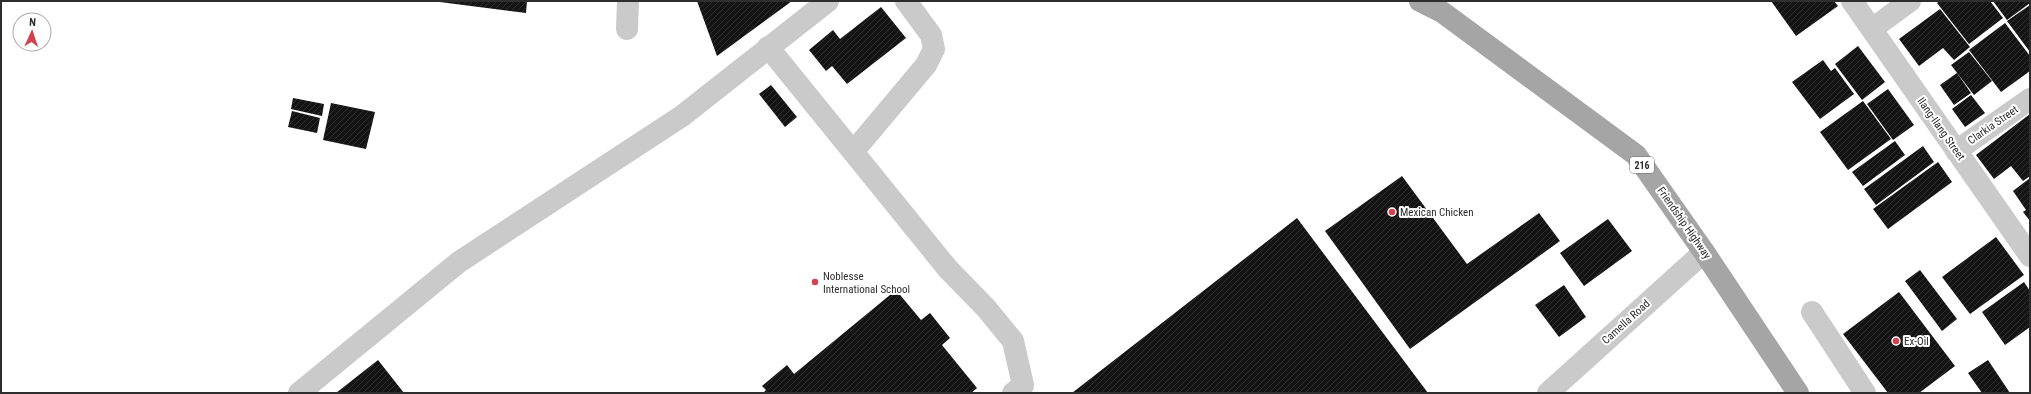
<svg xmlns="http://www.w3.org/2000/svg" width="2031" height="394" viewBox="0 0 2031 394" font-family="'Roboto Condensed',sans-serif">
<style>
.building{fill:url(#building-hatch)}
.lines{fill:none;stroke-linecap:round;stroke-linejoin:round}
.minor{stroke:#cacaca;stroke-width:22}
.major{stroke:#a5a5a5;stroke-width:22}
.poi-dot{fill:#d14351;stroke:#fff;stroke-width:1.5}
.labels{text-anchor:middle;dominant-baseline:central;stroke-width:4;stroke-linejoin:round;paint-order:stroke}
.shield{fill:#fff;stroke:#6c6c6c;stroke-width:1}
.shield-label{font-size:10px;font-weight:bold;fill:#2d2d2d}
.street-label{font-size:11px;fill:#2d2d2d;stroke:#fff}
.poi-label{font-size:11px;fill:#2d2d2d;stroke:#fff;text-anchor:start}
</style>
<defs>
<pattern id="building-hatch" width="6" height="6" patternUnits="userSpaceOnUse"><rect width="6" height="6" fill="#141414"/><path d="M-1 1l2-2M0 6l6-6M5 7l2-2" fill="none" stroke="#2e2e2e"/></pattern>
</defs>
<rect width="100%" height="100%" fill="#fff"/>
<path class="building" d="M 432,1 L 527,1 L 526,13 Z
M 697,1 L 792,1 L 717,56 Z
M 1771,1 L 1834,1 L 1838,6 L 1796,36 Z
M 1940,1 L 1990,1 L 2003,18 L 1969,44 L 1937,3 Z
M 1993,1 L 2030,1 L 2030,3 L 2007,20 Z
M 2030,5 L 2030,52 L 2007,21 Z
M 881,7 L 906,38 L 847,84 L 832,66 L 826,71 L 809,50 L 833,30 L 840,39 Z
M 1940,9 L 1970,47 L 1954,60 L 1943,48 L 1919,66 L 1899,39 Z
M 2005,23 L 2030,56 L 2030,71 L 2001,92 L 1969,50 Z
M 1858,46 L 1885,82 L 1862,100 L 1835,64 Z
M 1969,52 L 1992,81 L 1974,95 L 1951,65 Z
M 1823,60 L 1831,71 L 1835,68 L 1854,94 L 1820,119 L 1792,82 Z
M 1957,73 L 1971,93 L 1954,105 L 1940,85 Z
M 771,85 L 797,117 L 785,127 L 759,94 Z
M 1888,89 L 1914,125 L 1893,140 L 1867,104 Z
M 1971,95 L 1985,113 L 1965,127 L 1952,109 Z
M 293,98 L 324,104 L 322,116 L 291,109 Z
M 1863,101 L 1891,139 L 1848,170 L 1820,132 Z
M 331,103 L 375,112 L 366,149 L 323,140 Z
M 292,111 L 320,118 L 317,133 L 288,127 Z
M 2030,114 L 2030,176 L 2023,181 L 2011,166 L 1994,179 L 1976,155 Z
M 1895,141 L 1905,155 L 1863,186 L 1852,172 Z
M 1923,146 L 1934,162 L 1876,205 L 1864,189 Z
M 1938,162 L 1952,182 L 1888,229 L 1873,209 Z
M 1402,176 L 1467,264 L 1539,213 L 1560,241 L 1410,349 L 1325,231 Z
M 2030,178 L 2030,221 L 2023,212 L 2026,210 L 2013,191 Z
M 1297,218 L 1428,393 L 1072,393 Z
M 1608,219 L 1632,251 L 1584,286 L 1560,253 Z
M 1996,237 L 2024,275 L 1970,314 L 1942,277 Z
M 1920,270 L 1957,319 L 1942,331 L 1905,281 Z
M 2024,282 L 2030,291 L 2030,327 L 2005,345 L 1982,312 Z
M 1564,285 L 1586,317 L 1559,337 L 1535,305 Z
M 896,290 L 921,320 L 930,313 L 950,338 L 942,345 L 977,388 L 971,393 L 763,393 L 766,390 L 762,386 L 787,365 L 794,374 Z
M 1899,292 L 1955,366 L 1919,393 L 1888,393 L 1843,334 Z
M 378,360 L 404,393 L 336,393 Z
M 1988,360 L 2010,393 L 1982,393 L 1968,373 Z"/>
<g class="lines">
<path class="minor" d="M 1852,1 L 2030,256
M 627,29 L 628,1
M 1872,29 L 1910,1
M 768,47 L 948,269 L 986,308 L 1013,341 L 1023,385 L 1013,393
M 1956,151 L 2030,99
M 853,152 L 926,65 L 934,49 L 931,35 L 906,1
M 1812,312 L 1865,393
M 299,393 L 459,262 L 682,116 L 828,1
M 1548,393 L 1704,252"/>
<path class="major" d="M 1420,1 L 1442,12 L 1636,155 L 1704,252 L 1798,393"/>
</g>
<g class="poi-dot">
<circle cx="1392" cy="212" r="4"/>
<circle cx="815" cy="282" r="4"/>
<circle cx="1896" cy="341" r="4"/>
</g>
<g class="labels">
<rect class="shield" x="1630" y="157" width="24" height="16" rx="3"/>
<g class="shield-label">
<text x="1642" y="165">216</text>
</g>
<g class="street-label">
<text transform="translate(1993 125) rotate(-35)">Clarkia Street</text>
<text transform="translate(1941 129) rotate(55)">Ilang-Ilang Street</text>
<text transform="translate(1684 223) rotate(55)">Friendship Highway</text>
<text transform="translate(1626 322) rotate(-42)">Camella Road</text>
</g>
<g class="poi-label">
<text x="1400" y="212">Mexican Chicken</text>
<text x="823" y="276">Noblesse<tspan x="823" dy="13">International School</tspan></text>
<text x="1904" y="341">Ex-Oil</text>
</g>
</g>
<rect width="2031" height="394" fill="none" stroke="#2d2d2d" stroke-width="4"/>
<g transform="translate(32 32) rotate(3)"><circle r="19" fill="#ffffff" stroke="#ababab"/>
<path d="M0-3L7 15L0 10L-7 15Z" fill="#d14351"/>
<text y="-6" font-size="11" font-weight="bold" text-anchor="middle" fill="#2d2d2d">N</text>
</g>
</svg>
